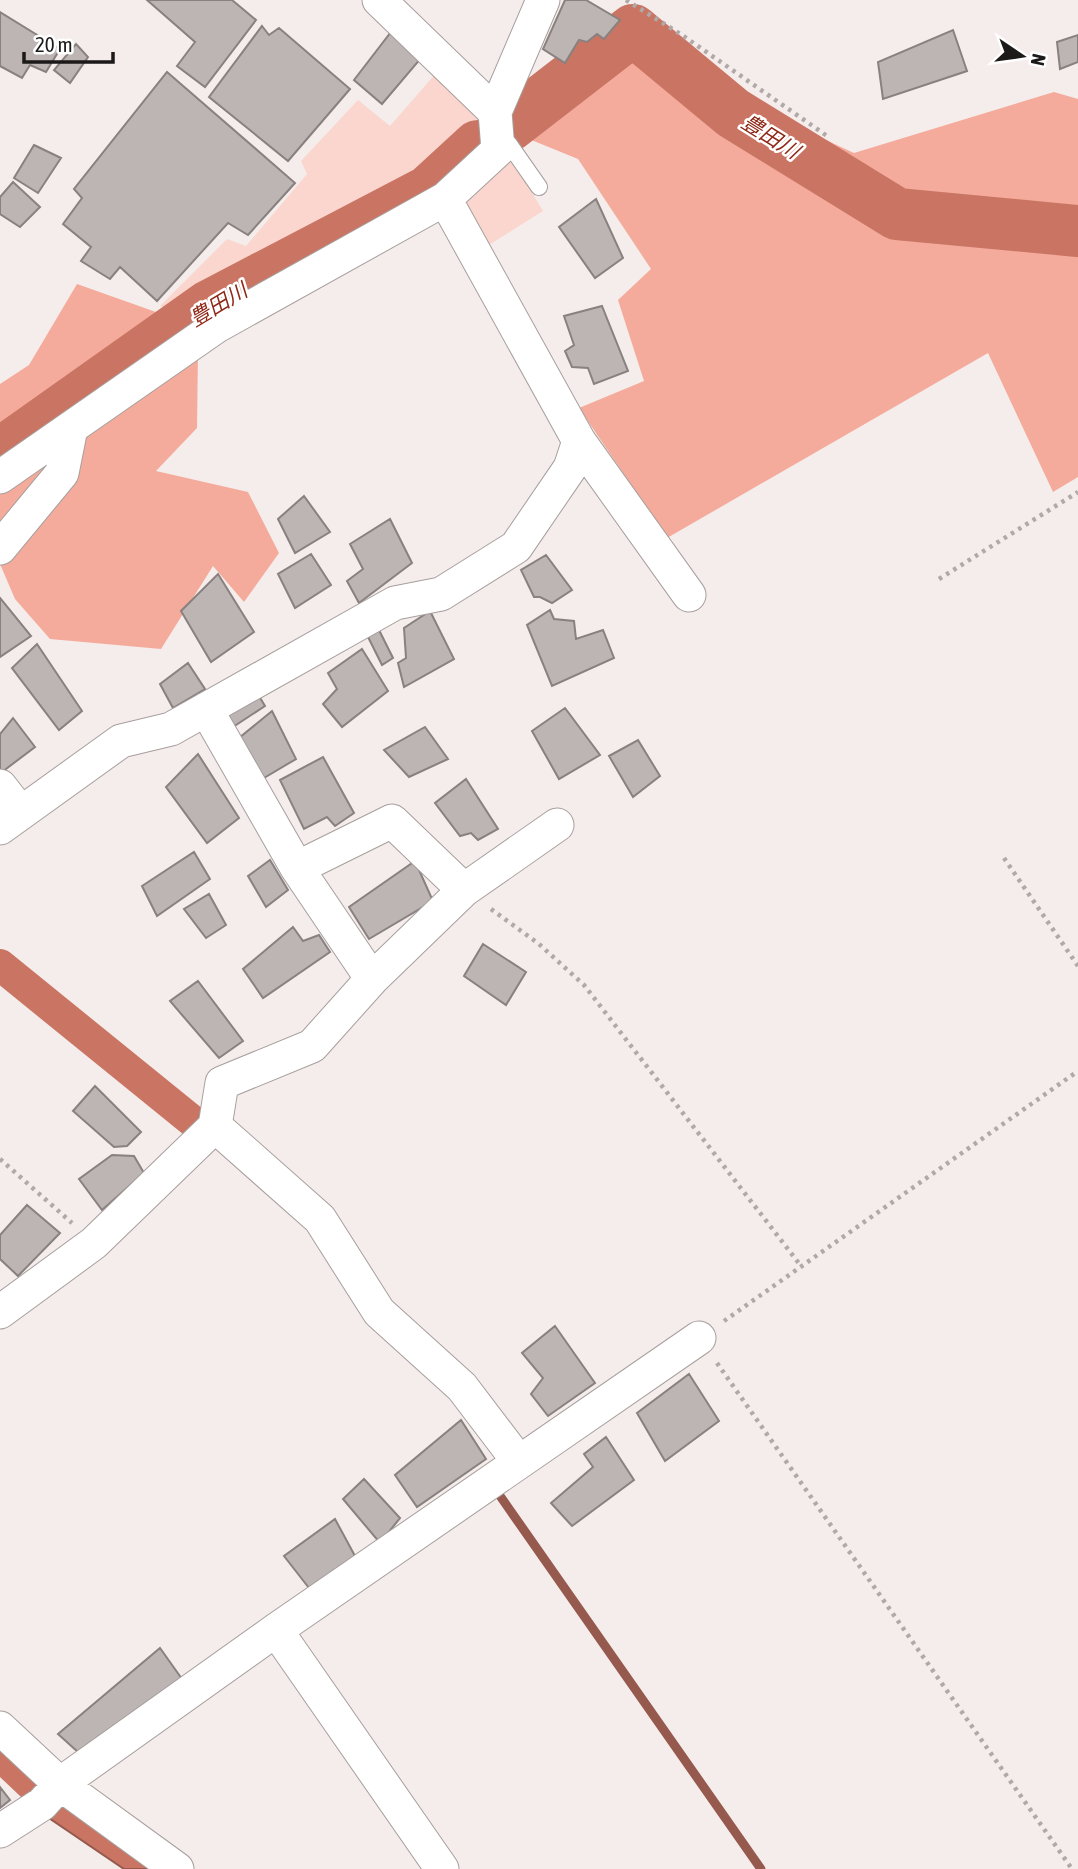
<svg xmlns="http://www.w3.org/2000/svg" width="1078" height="1869" viewBox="0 0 1078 1869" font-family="'Asap Condensed','Noto Sans JP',sans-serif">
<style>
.green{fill:#fad6ce}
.forest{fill:#f4ab9c}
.water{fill:#ca7563;stroke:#96594d;stroke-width:2}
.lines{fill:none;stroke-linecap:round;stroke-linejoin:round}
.stream{stroke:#96594d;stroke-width:9}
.canal{stroke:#ca7563;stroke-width:32}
.river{stroke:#ca7563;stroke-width:52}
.building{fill:#bcb5b3;stroke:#88817f;stroke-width:2}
.service-casing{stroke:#a79f9d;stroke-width:18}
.minor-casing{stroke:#a79f9d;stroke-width:35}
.path{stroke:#b0a9a8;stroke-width:4.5;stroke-dasharray:3.5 5;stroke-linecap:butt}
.service{stroke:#fff;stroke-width:16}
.minor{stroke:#fff;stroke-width:33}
.labels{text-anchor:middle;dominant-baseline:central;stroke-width:5;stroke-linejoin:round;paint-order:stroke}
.water-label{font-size:21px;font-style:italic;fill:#8f2816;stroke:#fff}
</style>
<rect width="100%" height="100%" fill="#f5edeb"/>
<path class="green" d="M 437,72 L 488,130 L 426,184 L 178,312 L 160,306 L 227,239 L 246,246 L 307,174 L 301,161 L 358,100 L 390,126 Z
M 509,154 L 543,211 L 481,250 L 455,200 Z"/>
<path class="forest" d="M 635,52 L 854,153 L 1054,92 L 1078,99 L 1078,477 L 1053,492 L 988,353 L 667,538 L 579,408 L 644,381 L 618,300 L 651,269 L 578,159 L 524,137 Z
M 77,284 L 170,317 L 65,396 L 0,441 L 0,384 L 29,365 Z
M 198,352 L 197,428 L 156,471 L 248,492 L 279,553 L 244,602 L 213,566 L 161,649 L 50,639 L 15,599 L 0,564 L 0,488 Z"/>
<path class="water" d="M 62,1797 L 149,1869 L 124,1869 L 46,1816 Z"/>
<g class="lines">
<path class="stream" d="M 498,1493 L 761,1869"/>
<path class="canal" d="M 0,965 L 201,1128
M 0,1755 L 39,1792"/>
<path class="river" d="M 509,126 L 633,30 L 733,113 L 897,214 L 1078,231
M 0,454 L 209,306 L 429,191 L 478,146"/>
</g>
<path class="building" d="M 147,0 L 232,0 L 256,20 L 205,87 L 177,66 L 195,42 Z
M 565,0 L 586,0 L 620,20 L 604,39 L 597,34 L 587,42 L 579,40 L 565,63 L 543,49 Z
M 0,12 L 60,49 L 46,72 L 30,65 L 22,78 L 0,66 Z
M 262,26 L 269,35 L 279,28 L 350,89 L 288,161 L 209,97 Z
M 953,30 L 967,71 L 883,99 L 878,62 Z
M 391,32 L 422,57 L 382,104 L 354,80 Z
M 1078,35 L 1078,62 L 1060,69 L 1057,42 Z
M 76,44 L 88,57 L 70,83 L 54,70 Z
M 167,72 L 295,183 L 248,235 L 228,223 L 157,301 L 120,267 L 110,279 L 81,261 L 91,247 L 63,224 L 82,198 L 74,189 Z
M 34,145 L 61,158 L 38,193 L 14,178 Z
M 13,182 L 40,207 L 20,227 L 0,214 L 0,197 Z
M 596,199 L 623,258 L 595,278 L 559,227 Z
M 602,306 L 628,371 L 594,384 L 588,368 L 572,367 L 565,351 L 574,345 L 564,316 Z
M 304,496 L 330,532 L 295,553 L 278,519 Z
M 390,519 L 412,563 L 359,603 L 347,581 L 363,569 L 350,544 Z
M 311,554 L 331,585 L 295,608 L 278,574 Z
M 546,555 L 572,590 L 552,603 L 540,597 L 534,597 L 521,570 Z
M 218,574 L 254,632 L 211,662 L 181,611 Z
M 0,598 L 31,636 L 0,657 Z
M 550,610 L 554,619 L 574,621 L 576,639 L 603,630 L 614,658 L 552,686 L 527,625 Z
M 430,611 L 454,659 L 404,687 L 398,663 L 406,658 L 404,628 Z
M 376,624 L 393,658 L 382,665 L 366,633 Z
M 37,644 L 82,711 L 59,730 L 12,668 Z
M 362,649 L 388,691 L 342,727 L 323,704 L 337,689 L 328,673 Z
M 188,663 L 205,689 L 173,708 L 160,684 Z
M 256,691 L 265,706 L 230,729 L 216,711 Z
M 565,708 L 600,755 L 559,779 L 532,731 Z
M 272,711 L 296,759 L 264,778 L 239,738 Z
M 13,718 L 35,747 L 2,772 L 0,770 L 0,734 Z
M 425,727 L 448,759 L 409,777 L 384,750 Z
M 638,740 L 660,776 L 633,797 L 609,756 Z
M 198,754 L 239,818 L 207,843 L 166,787 Z
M 323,757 L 354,813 L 335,826 L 327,817 L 304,829 L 280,780 Z
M 466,779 L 498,829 L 478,840 L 471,833 L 460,836 L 435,803 Z
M 194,852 L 210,879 L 157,916 L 142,886 Z
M 270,860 L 288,890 L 266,907 L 248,876 Z
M 415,861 L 433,901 L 369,939 L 349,907 Z
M 209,894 L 226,925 L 206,938 L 184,909 Z
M 293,927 L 303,941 L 319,935 L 330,952 L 263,998 L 243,969 Z
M 483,944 L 526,972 L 506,1005 L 464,976 Z
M 198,981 L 243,1041 L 219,1058 L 170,1001 Z
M 95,1086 L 141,1132 L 127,1146 L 114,1147 L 73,1111 Z
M 112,1155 L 134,1156 L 144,1173 L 102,1210 L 79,1179 Z
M 27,1205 L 60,1233 L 18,1276 L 0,1259 L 0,1235 Z
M 555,1326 L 595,1383 L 548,1416 L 531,1394 L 543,1378 L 522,1353 Z
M 689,1374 L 719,1421 L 665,1461 L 637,1413 Z
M 461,1420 L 486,1459 L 417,1507 L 395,1475 Z
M 606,1437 L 634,1480 L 572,1526 L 551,1503 L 593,1467 L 584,1454 Z
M 364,1479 L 400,1518 L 380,1543 L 343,1499 Z
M 335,1519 L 355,1556 L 309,1588 L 284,1556 Z
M 160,1648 L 182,1679 L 79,1753 L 58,1734 Z
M 0,1787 L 10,1800 L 0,1808 Z"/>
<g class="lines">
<g class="service-casing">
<path id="service" d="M 497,144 L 509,144 L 539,187"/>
</g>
<g class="minor-casing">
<path id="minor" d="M 379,0 L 495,112
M 579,441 L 689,595
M 0,477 L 217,326 L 445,199
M 0,548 L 62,473 L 71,428
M 206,709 L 297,868 L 372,979
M 0,786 L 21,813
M 0,828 L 121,741 L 171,729 L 395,603 L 441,594 L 516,547 L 570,468 L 579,441 L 445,199 L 498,150 L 495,112 L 543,0
M 464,890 L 557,825
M 215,1126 L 222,1083 L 312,1046 L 372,979 L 464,890 L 392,821 L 297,868
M 0,1312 L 94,1243 L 215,1126 L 320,1219 L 379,1312 L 462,1387 L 519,1462
M 276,1630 L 442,1869
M 0,1728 L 60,1784 L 177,1869
M 0,1831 L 42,1804 L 60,1784 L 276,1630 L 699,1338"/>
</g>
<path class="path" d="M 626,0 L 682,35 L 830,138
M 939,579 L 1078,492
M 1004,858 L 1078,966
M 491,909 L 539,944 L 584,985 L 801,1266
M 0,1159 L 72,1223
M 724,1321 L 1078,1071
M 717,1363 L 1072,1869"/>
<use href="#service" class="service"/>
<use href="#minor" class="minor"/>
</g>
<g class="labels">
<g class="water-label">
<text transform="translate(771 136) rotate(32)">豊田川</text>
<text transform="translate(218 304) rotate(-31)">豊田川</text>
</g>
</g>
<g transform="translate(1022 56) rotate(103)" stroke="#ffffff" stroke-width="5" paint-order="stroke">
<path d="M0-5L12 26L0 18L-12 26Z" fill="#1c1919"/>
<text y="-10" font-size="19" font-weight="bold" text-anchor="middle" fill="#1c1919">N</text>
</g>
<path d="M24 52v10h89v-10" fill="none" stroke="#1c1919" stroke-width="3.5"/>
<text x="35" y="52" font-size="21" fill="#1c1919" stroke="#ffffff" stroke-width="5" paint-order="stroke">20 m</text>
</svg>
